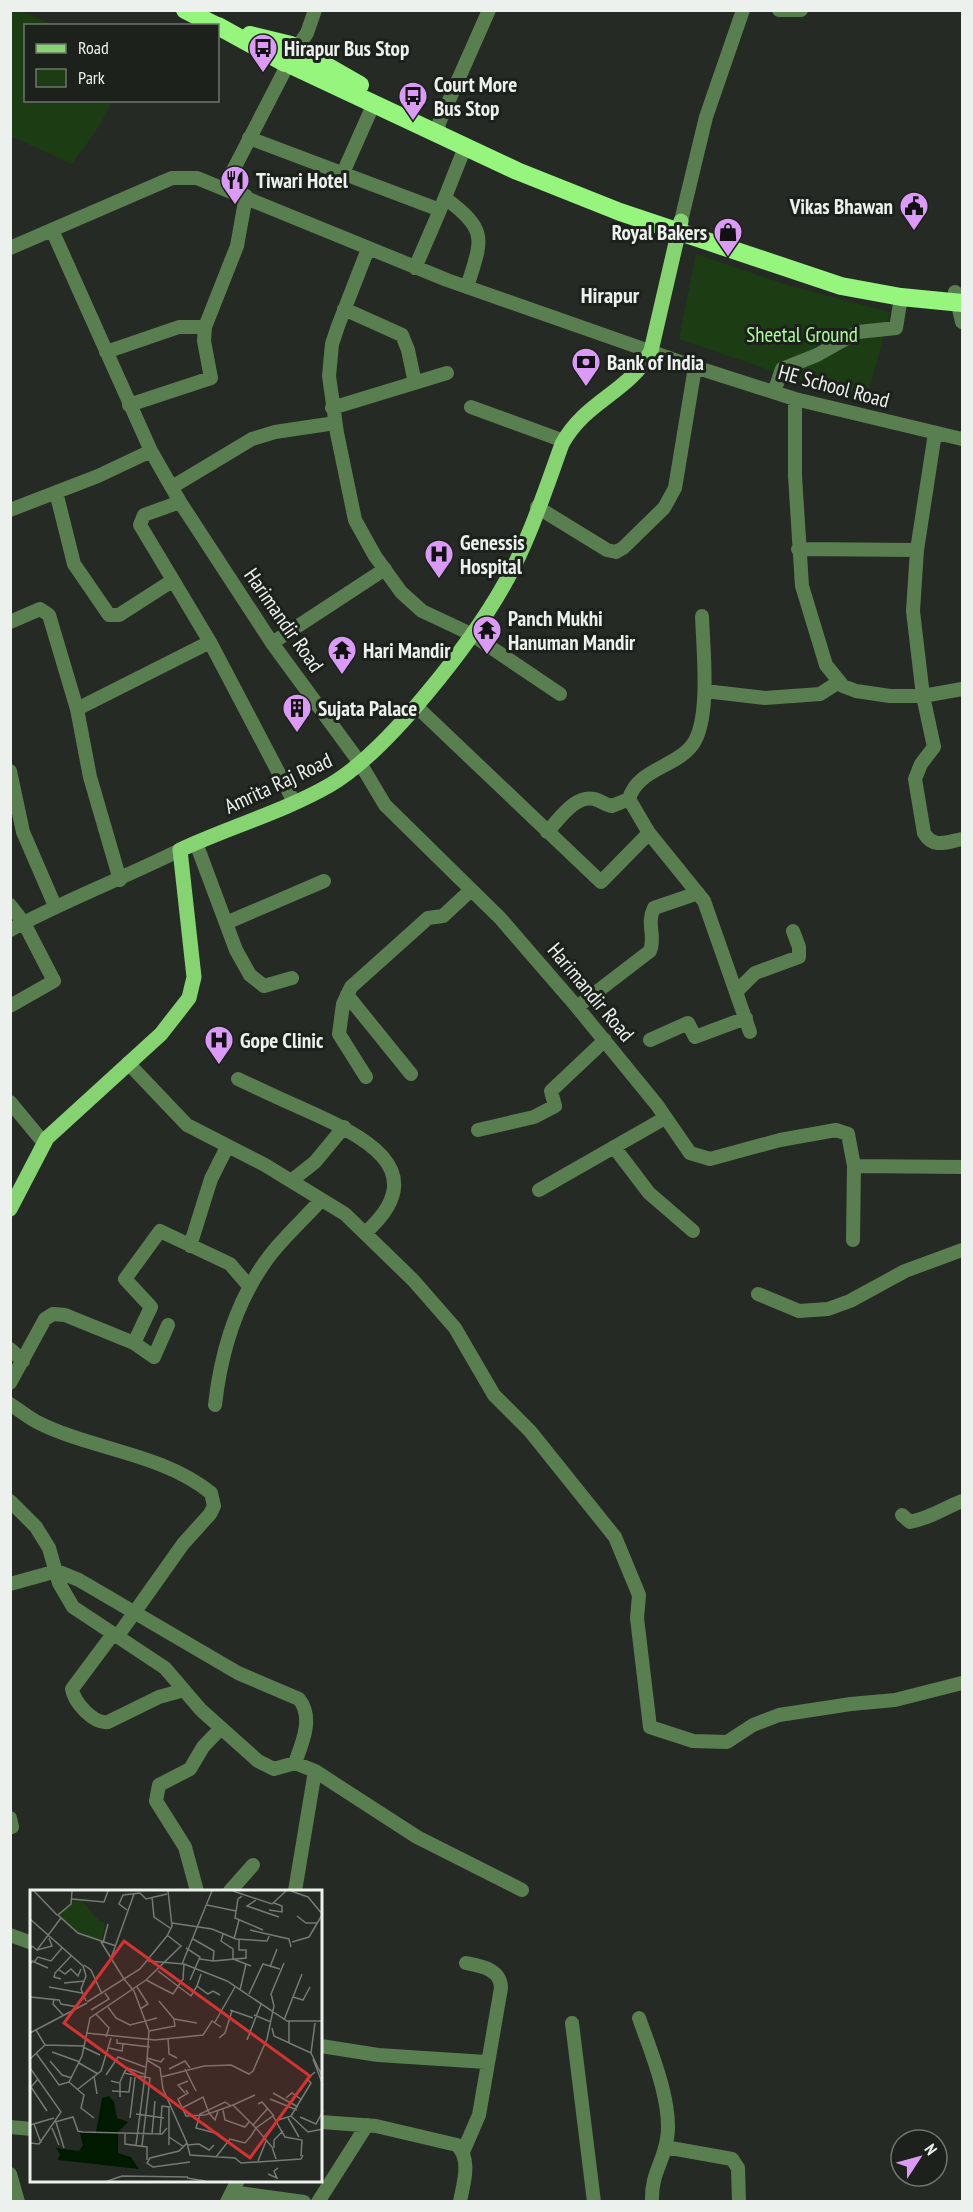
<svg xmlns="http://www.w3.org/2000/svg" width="973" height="2212" viewBox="0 0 973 2212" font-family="'PT Sans Narrow',sans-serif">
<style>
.green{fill:#1c3d14}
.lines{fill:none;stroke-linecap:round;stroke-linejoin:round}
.minor{stroke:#597e4f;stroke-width:14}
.major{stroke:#85d371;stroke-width:15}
.highway{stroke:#96f57d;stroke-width:18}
.labels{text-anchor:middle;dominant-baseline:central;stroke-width:6;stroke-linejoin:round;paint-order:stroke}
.poi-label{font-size:21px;font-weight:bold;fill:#edf1ed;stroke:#1c211b;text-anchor:start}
.park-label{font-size:21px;fill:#acfb99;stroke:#1c211b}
.street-label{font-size:21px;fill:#edf1ed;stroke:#1c211b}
.neighbourhood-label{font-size:22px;font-weight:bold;fill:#edf1ed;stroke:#1c211b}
.inset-road{fill:none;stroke:#767a74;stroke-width:1.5}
.view{fill:#d73232;fill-opacity:0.15;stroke:#d73232;stroke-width:3}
.inset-edge{fill:none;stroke:#edf1ed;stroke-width:3}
</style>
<rect width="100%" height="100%" fill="#262a24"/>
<path class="green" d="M 11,10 L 21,11 L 53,25 L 26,26 L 26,100 L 112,101 L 100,125 L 72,164 L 11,136 Z
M 696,254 L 790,286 L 890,312 L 868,394 L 787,376 L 679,339 Z"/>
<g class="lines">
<path class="minor" d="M 779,10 L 801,10
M 297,48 L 307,33 L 315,10
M 438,134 L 439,123 L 489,10
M 249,138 L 440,210 L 465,147
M 343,173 L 374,103
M 224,188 L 288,64
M 445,198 C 489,231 482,239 467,287
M 681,221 L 706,117 L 743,10
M 52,230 L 151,451 L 180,502 L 272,643 L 360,763 L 385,805 L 500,918 L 577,1007 L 657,1105 L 690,1153 L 710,1159 L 780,1140 L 836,1130 L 848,1134 L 854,1166 L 853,1240
M 10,248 L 172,178 L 197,178 L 447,280 L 695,367 L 795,399 L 962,439
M 368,249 L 338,326 L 332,344 L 329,376 L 337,433 L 355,520 L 375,556 L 401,592 L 422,611 L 471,634 L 560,694
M 415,268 L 440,210
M 955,292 L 962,322
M 344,309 L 402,335 L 408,350 L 415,383
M 106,352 L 179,327 L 205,327
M 774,392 L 782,369 L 817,355 L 858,332 L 896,328 L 901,297
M 795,399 L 795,476 L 802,586 L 826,665 L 843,686 L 856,691 L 890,696 L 923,696 L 962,689
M 129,405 L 211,378 L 204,341 L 205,327 L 237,246 L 246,196
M 471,407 L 564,441
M 332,408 L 447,373
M 935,433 L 917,550 L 913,611 L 923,696 L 934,747 L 921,764 L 915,779 L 924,833 C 933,849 947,842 962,839
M 172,487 L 252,439 L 275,432 L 335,423
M 56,492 L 74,564 L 109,615 L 119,615 L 172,581
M 180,502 L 144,515 L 140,525 L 210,642 L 294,802
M 537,507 L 607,550 L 616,552 L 623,548 L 664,508 L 675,488 L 695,367
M 10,510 L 98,476 L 151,451
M 798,549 L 917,550
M 10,622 L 40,609 L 49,615 L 77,709 L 90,777 L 120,880
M 272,643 L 385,569
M 705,691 L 765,698 L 820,694 L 839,682
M 416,706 L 601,882 L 649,833 L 704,901 L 750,1032
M 77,709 L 210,642
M 10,771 L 23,832 L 55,906
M 547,832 C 559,820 574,795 594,799 C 600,800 605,805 612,806 L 629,799
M 649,833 L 629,799 C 637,769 677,767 693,744 C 711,718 703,648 702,616
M 196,843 L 236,950 L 250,975 L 264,986 L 292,978
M 10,905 L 24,923 L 54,981 L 10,1006
M 226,923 L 324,881
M 10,930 C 65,900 124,878 180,850
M 737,991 L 755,973 L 799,957 L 799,947 L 793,931
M 347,995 L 411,1074
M 577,1007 L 650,951 C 656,936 646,924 654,908 L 698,893
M 650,1040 L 688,1023 L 695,1037 L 746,1018
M 128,1063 L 187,1125 L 265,1165 L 345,1214 L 413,1280 L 455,1328 L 494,1395 L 530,1431 L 615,1537 L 639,1595 L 637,1618 L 650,1727 L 693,1741 L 727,1742 L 753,1725 L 779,1715 L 851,1704 L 895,1700 L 962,1683
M 366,1077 L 339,1034 L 343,1004 L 351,987 L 428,918 L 443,916 L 471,890
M 238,1079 C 259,1089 280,1099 301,1108 C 357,1133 438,1168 365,1233
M 10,1102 L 44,1143
M 478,1130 L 534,1117 L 555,1106 L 551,1091 L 605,1040
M 614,1147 L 649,1193 L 693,1231
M 854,1166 L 962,1167
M 291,1181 L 315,1162 L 344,1127
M 539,1190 L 665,1118
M 190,1246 L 211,1179 L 227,1147
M 758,1294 L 799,1311 L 828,1309 L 850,1301 L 905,1271 L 962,1250
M 134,1343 L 151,1307 L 125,1279 L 160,1231 L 230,1264 L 249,1286
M 10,1349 L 23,1361
M 10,1383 L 45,1319 L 53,1314 L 65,1315 L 134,1343 L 154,1357 L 168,1325
M 10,1404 C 19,1410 28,1417 37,1422 C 92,1450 162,1453 211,1493 L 214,1506 L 210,1514 L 183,1544 L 117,1637
M 215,1405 C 221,1351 237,1298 271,1254 C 286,1235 305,1218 321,1200
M 10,1501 L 36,1527 L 49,1548 L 59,1583 L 73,1607 L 165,1668 L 201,1710 L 258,1761 L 274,1769 L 295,1763 L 315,1771
M 902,1515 L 910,1522 C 933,1517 942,1509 962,1501
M 10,1584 L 57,1571 L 79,1580 L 238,1673 L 299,1699 C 314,1718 302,1743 295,1763
M 113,1634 L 72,1689 C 74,1702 93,1724 108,1722 L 159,1697 L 184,1690
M 10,1818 L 12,1827
M 197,1891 L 185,1847 L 156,1801 L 159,1785 L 190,1769 L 203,1747 L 221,1728
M 230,1891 L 253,1865
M 295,1891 L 315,1771 L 417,1837 L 522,1890
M 10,1935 L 32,1943
M 639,2018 C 651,2052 673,2104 667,2139 C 663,2164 651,2173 652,2202
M 572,2023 L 594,2202
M 321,2046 L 378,2055 L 486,2062
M 321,2122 L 376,2126 L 457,2145 C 472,2160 463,2184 460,2202
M 10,2127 L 32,2129
M 665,2147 L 732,2159 L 738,2168 L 739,2202
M 463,2152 L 479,2115 L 501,1988 C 501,1969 481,1966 466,1963
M 10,2174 L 18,2202
M 232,2192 L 304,2202
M 227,2202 L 238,2180
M 318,2202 L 367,2125"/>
<path class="major" d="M 10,1209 L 47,1138 L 161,1034 L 189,998 L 194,977 L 180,850 C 229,827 283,812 330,785 C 388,751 472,642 505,583 C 528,543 546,488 562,444 C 586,400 629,393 651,351 L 681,221"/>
<path class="highway" d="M 185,10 L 217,26
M 218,26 L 285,63
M 250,35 L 291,45
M 299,50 L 360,85
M 291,65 L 517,171 L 620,212 L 841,286 L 901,297 L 962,303"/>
</g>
<defs>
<g id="bus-pin" transform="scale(1.5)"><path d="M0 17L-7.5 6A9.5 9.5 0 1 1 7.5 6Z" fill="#da9af6" stroke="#1c211b"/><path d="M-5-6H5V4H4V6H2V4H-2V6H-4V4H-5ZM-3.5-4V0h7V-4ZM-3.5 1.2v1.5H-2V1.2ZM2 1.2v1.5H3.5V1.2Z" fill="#111"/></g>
<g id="restaurant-pin" transform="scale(1.5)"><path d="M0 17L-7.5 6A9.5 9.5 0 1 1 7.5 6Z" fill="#da9af6" stroke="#1c211b"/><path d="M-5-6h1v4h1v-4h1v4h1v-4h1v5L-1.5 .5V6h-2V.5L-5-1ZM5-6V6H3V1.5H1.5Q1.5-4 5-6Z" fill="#111"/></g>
<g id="civic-pin" transform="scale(1.5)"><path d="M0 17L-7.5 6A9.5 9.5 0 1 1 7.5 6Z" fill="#da9af6" stroke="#1c211b"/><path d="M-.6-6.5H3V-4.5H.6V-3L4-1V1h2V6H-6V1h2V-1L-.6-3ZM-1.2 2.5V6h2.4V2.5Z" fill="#111"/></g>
<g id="shop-pin" transform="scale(1.5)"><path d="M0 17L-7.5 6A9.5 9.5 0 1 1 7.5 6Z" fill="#da9af6" stroke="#1c211b"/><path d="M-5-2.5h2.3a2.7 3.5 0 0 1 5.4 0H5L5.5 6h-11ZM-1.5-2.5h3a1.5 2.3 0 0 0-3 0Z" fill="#111"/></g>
<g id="bank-pin" transform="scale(1.5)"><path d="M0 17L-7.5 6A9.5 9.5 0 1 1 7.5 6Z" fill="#da9af6" stroke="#1c211b"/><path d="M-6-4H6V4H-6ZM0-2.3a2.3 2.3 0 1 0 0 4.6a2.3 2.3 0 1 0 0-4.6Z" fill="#111"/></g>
<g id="hospital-pin" transform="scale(1.5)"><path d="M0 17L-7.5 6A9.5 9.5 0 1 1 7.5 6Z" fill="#da9af6" stroke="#1c211b"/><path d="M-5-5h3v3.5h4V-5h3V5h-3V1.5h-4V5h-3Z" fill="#111"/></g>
<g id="temple-pin" transform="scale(1.5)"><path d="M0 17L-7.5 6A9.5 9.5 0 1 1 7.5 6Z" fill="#da9af6" stroke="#1c211b"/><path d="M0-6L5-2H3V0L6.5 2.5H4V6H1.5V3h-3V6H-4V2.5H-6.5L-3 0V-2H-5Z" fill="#111"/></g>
<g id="building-pin" transform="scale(1.5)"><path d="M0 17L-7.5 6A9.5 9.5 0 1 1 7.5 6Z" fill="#da9af6" stroke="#1c211b"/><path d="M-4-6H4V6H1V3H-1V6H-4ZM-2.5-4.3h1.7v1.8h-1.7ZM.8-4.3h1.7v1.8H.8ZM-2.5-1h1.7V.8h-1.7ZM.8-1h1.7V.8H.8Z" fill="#111"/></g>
</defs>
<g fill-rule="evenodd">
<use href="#bus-pin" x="263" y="48"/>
<use href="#bus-pin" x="413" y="96"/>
<use href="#restaurant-pin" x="235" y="180"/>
<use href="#civic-pin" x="914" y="206"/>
<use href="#shop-pin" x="728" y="232"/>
<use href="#bank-pin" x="586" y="362"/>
<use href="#hospital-pin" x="439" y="554"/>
<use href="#temple-pin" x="487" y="630"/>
<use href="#temple-pin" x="342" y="650"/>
<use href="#building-pin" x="297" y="708"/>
<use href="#hospital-pin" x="219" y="1040"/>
</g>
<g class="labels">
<g class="poi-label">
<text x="284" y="48">Hirapur Bus Stop</text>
<text x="434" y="84">Court More<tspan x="434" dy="24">Bus Stop</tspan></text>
<text x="256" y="180">Tiwari Hotel</text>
<text x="893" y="206" text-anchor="end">Vikas Bhawan</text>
<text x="707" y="232" text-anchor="end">Royal Bakers</text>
<text x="607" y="362">Bank of India</text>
<text x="460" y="542">Genessis<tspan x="460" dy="24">Hospital</tspan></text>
<text x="508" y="618">Panch Mukhi<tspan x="508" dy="24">Hanuman Mandir</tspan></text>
<text x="363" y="650">Hari Mandir</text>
<text x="318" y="708">Sujata Palace</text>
<text x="240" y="1040">Gope Clinic</text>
</g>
<g class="park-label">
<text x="802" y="334">Sheetal Ground</text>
</g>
<g class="street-label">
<text transform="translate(834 386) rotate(15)">HE School Road</text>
<text transform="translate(284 620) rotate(55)">Harimandir Road</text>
<text transform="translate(278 783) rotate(-25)">Amrita Raj Road</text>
<text transform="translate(591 992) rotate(50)">Harimandir Road</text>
</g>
<g class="neighbourhood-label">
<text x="610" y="295">Hirapur</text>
</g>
</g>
<g transform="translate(30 1890)">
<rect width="292" height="292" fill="#262a24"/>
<path d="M 45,10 L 52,11 L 69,31 L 75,33 L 71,52 L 48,43 L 26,24 Z" fill="#1c3d14"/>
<path d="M 79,206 L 84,212 L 87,228 L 98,232 L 88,242 L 88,263 L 101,267 L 109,279 L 28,270 L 30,264 L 26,258 L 49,261 L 53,255 L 50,243 L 66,242 L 72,208 Z" fill="#001a00"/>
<path class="inset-road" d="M 4,1 L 27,25M 42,1 L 41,14 L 28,25 L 48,43 L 86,56M 203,1 L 242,14 L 256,1M 261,1 L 278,7 L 293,25M 212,6 L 208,9 L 205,28 L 233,40M 122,7 L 124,27 L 140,38M 42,9 L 74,12 L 78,1M 226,10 L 217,16 L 249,27M 177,15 L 206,21M 97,20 L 89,14 L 93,5 L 110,3 L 116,9 L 137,4M 239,20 L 252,22 L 252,16 L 244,13M 267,26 L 276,33 L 287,33M 0,29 L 53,76 L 56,86 L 51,99 L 56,111M 142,33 L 182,39 L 206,49 L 237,51 L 240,44M 220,40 L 259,49 L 261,57M 193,44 L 191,51 L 203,59 L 203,69 L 221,76M 163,49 L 184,61 L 183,71 L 170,69M 204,49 L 209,30M 71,52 L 94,89M 262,52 L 279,47 L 292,25M 73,53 L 78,34M 156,58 L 170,67 L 160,90M 0,59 L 2,56 L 7,60 L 31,28M 7,60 L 22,56 L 19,48M 80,71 L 104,4M 118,71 L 154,74 L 197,91 L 257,131 L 293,131M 183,71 L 216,68 L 216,60 L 209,60 L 209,50M 4,72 L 8,67 L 21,71 L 32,58M 152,74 L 182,1M 0,75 L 2,71 L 18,78M 54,75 L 61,80 L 72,104M 240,77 L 247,59M 28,79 L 35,84 L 41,79 L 48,86 L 51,79M 128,81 L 161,106 L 167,96M 171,84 L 167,96 L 178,104 L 183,101 L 190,105M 31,89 L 24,87 L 25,83 L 42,65M 94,89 L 104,101 L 119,141 L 117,170 L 130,178 L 133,199 L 157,253 L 149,261 L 120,268 L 117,273 L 123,277 L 160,272M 116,90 L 143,104 L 153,89 L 154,74M 34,93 L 55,91M 19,97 L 52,103M 107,97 L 118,114 L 110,119M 210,100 L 216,74M 219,104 L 233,74 L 250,79M 0,107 L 29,110 L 31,114 L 48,117M 263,107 L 273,110 L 280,97M 24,109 L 23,114 L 33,125M 129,111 L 144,129M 57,112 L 110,79 L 137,46 L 142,36 L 138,1M 78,117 L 86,128 L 100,135 L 127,128M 61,120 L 79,109 L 75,103M 200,120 L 223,128M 66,124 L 79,138 L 76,147M 224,125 L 241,132M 254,130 L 272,84M 185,132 L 205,97M 285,133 L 281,163 L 293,188M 242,138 L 244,146 L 281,163M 6,140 L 15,155 L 54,156M 119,141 L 145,136 L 144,129 L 167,133M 0,143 L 57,113M 56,143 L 125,150 L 173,145 L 182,131 L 191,137M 138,148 L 139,164 L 147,168M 189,148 L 195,143 L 202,121M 87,149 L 87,153 L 120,157M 217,150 L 231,114M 259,152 L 259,131M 53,157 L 70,165M 79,158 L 92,161 L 93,154M 22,162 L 50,172M 6,163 L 29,195 L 39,192M 117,168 L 131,172 L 134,168M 0,169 L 15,155M 283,169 L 293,195M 20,171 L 32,185 L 42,188M 49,173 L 68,184M 0,178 L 31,222 L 9,254 L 0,253M 139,179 L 155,171 L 160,178M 155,179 L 166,201M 94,183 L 97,178 L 114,184M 76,185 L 88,167 L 115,177M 64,186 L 67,204M 131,187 L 174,176 L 201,175 L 219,184 L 223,181 L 237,149 L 244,116 L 241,104 L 254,73M 8,189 L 1,197 L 17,221M 81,191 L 90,193 L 90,207M 39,192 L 52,166 L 60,128 L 116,90 L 151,56 L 137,45M 39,192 L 54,205 L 51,218 L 64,228M 90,192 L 94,183 L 120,188 L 112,256M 48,199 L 71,181 L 81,148M 156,200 L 158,203 L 148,209 L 156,226 L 175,225 L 203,215M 82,201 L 99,202 L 101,187M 155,203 L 148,195 L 158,191M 243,203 L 268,217M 256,208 L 262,203 L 272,210M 240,209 L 267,220M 228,214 L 232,212 L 244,226M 152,218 L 173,207 L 179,223M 193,220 L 195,230 L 215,237 L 219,232M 179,223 L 185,230 L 188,221M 106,224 L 134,228M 261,226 L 281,193 L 277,189 L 285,182M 270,227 L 286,234 L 293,221M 100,228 L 105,187M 258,228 L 269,247M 248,230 L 261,226 L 278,242 L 293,239M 25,232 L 43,227 L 48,241 L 53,242 L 132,244 L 137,238M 26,232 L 34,258M 4,234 L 11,253M 0,235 L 24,228M 223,235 L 238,218M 22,238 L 29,255M 95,243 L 95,254 L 117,257 L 117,270M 122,244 L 125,211M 130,244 L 132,216 L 139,217 L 139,255M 189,244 L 166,238 L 170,224 L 195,212 L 201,216M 139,247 L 154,257M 233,248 L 246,233M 157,253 L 160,265 L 205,268 L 211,273 L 271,269 L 273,265M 106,255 L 117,170M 157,255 L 169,254 L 179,260 L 184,255M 244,258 L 244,250 L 253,241M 186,267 L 200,249 L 215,253 L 221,246 L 226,238 L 203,215 L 225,205M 246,269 L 242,257 L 226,238 L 243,226 L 255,247 L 272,250 L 271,266M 228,271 L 236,251M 238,284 L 247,288 L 244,281 L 248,278M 157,288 L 175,291M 75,292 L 92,286 L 158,287"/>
<path class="view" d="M 94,51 L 280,186 L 220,268 L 34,133 Z"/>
<rect width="292" height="292" class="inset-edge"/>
</g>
<rect width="973" height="2212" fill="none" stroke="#edf1ed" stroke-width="24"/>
<rect x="24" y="24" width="195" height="78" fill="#1c211b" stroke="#70746f" stroke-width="1.5"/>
<rect x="36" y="44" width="30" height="9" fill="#85d371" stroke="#70746f" stroke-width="1.5"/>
<text x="78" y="54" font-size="18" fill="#edf1ed">Road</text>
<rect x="36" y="69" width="30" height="18" fill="#1c3d14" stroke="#70746f" stroke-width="1.5"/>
<text x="78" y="84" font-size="18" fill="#edf1ed">Park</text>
<g transform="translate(919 2158) rotate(54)"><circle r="28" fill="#1c211b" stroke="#70746f" stroke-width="1.5"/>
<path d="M0-4.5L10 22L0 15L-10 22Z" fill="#da9af6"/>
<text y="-9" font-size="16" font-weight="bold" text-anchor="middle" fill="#edf1ed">N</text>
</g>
</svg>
